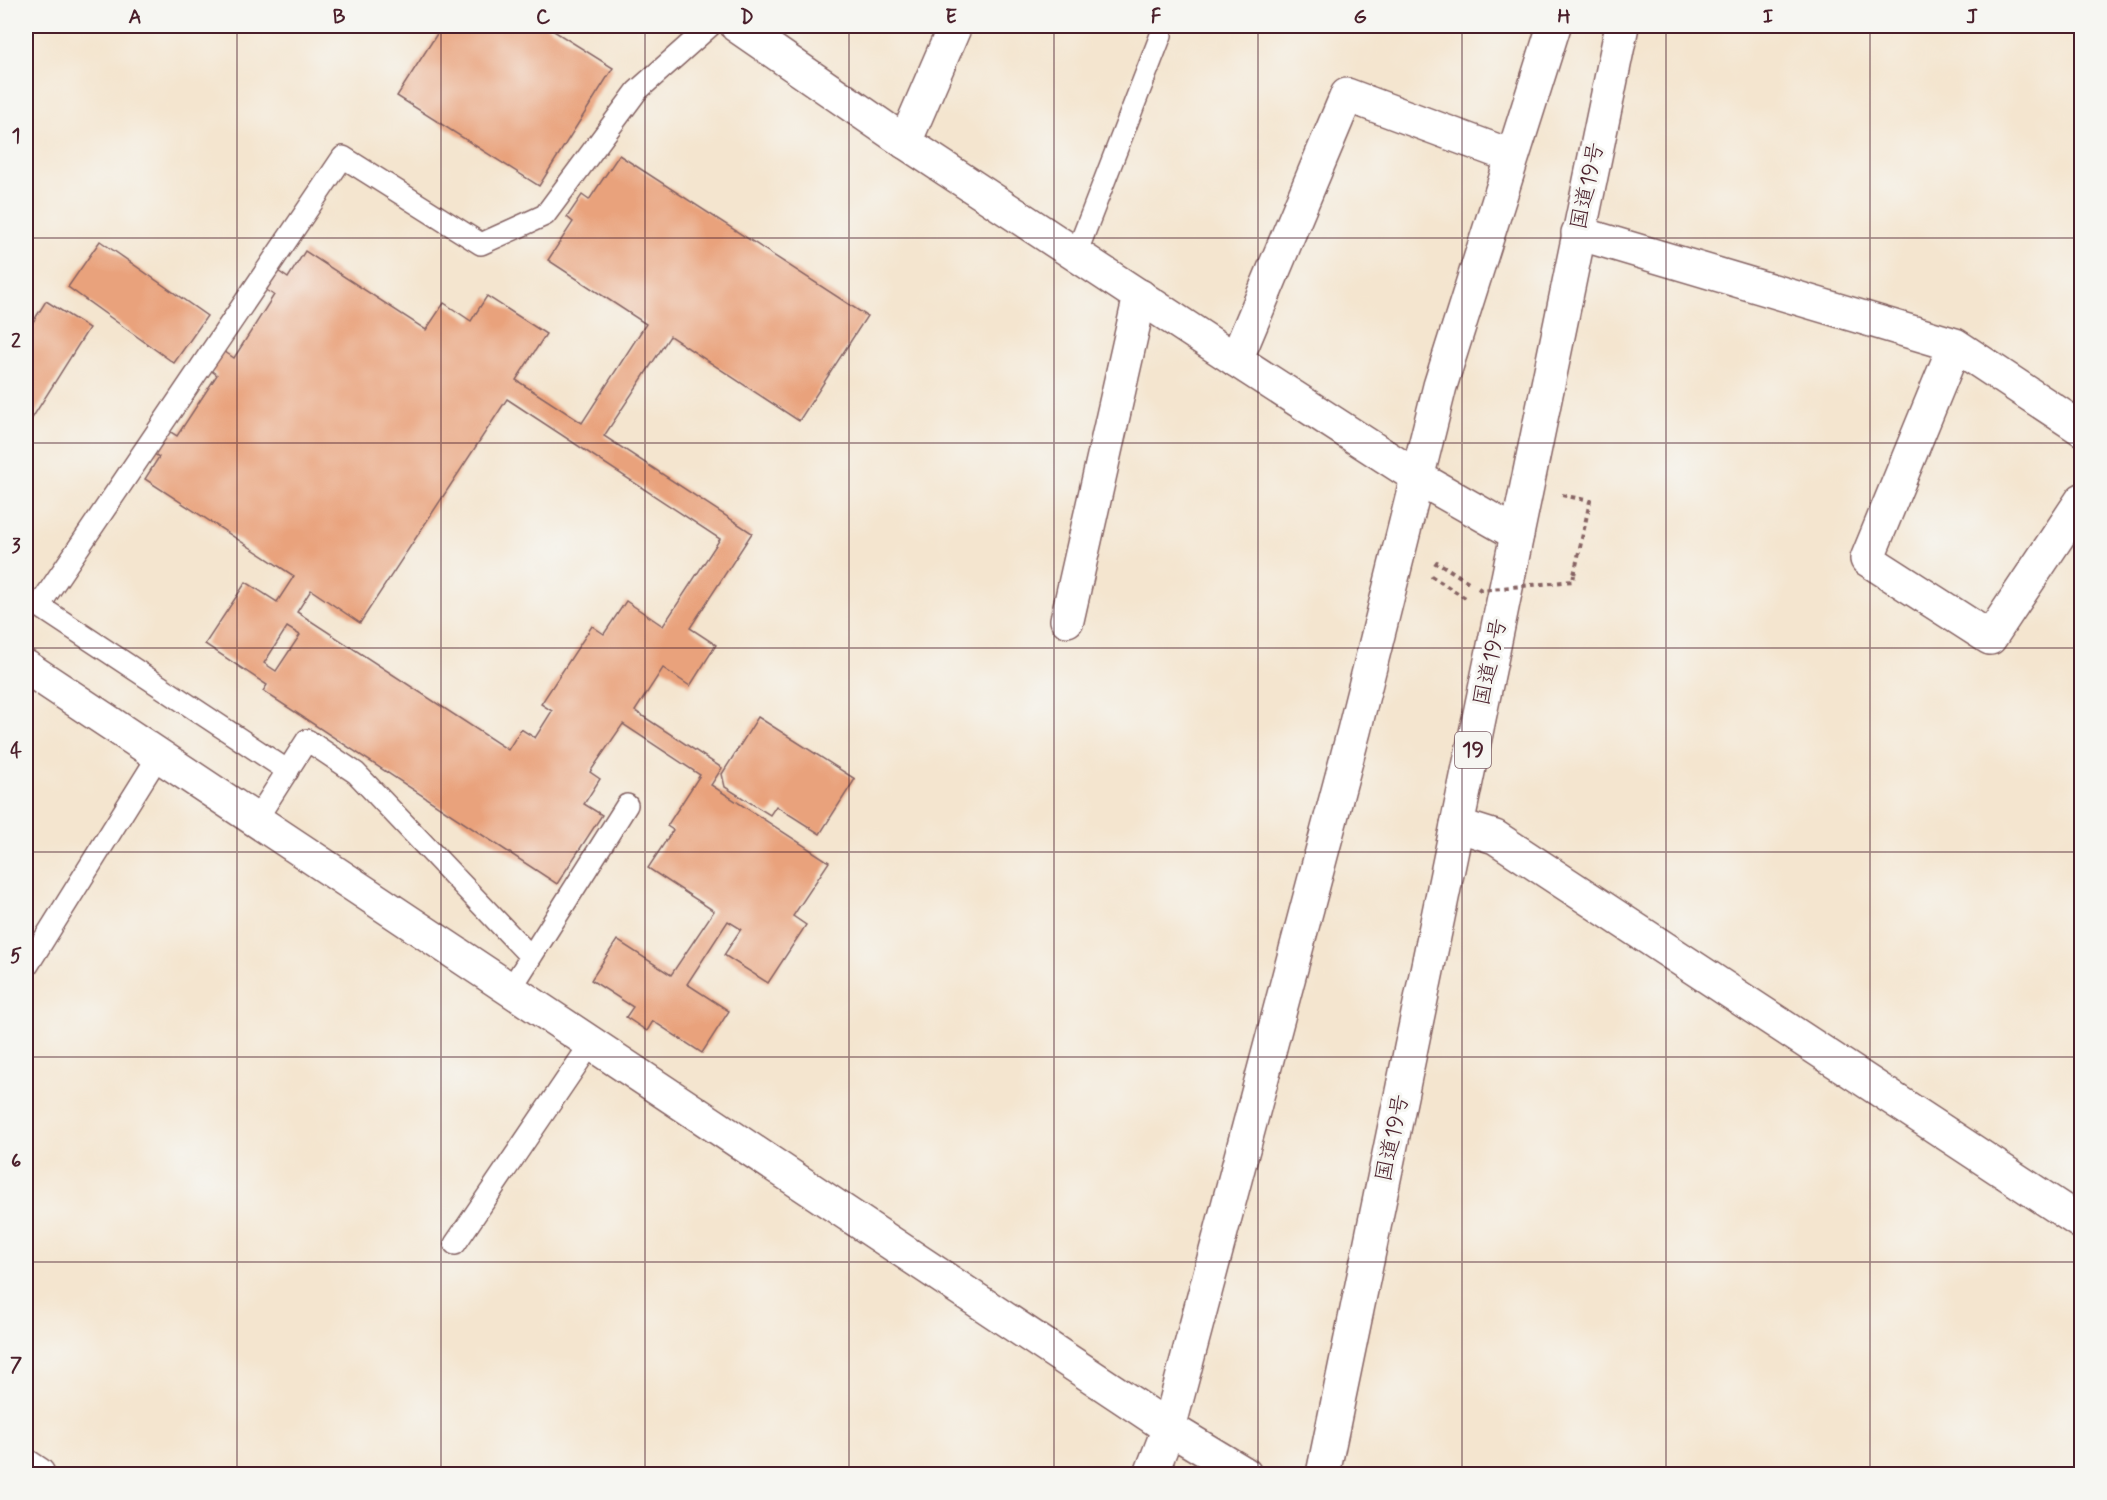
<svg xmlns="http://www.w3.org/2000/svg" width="2107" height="1500" viewBox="0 0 2107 1500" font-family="Mynerve,'Klee One',sans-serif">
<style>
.building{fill:#e9a27c;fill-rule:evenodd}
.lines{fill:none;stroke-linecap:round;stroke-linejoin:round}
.lane-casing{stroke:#866464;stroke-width:24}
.street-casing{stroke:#866464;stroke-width:36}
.secondary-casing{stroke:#866464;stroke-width:36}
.highway-casing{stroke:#866464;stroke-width:36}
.path{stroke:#866464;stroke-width:4;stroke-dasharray:4.5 4.5;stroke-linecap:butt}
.lane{stroke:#fff;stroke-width:21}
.street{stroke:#fff;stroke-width:33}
.secondary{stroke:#fff;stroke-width:33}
.highway{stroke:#fff;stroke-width:33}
.path-bridge{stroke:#866464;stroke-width:4;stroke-dasharray:4.5 4.5;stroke-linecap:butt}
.grid{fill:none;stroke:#4a1f2b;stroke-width:1.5;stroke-opacity:0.55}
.labels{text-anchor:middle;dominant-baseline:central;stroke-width:6;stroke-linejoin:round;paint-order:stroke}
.shield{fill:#f6f6f2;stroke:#7e6067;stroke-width:1.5}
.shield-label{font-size:21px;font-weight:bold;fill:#4a1f2b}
.street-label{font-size:22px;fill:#4a1f2b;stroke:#f6f6f2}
.neatline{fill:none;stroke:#4a1f2b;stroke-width:2}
.grid-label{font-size:20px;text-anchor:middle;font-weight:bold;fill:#4a1f2b}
</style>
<rect width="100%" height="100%" fill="#f6f6f2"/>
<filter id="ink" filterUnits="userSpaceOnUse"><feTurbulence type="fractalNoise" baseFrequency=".0167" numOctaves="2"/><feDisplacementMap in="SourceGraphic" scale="12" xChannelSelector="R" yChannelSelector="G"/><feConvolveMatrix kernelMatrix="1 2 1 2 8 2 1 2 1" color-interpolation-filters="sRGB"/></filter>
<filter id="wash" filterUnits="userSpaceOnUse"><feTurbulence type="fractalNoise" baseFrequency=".008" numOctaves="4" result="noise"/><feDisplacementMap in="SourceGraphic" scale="24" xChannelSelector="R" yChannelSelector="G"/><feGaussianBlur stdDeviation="1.35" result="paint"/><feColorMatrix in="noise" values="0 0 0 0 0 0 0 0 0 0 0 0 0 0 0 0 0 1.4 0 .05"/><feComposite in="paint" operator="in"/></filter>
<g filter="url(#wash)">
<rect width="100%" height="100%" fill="#f4e5cf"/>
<g id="blocks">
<path class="building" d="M 442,26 L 546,26 L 613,68 L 539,186 L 397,96 Z
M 619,155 L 867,316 L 799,421 L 670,336 L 604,436 L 752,533 L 690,628 L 716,645 L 690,686 L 663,668 L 635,711 L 722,768 L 711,785 L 829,862 L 793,916 L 806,925 L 768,983 L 724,955 L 741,929 L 728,921 L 687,984 L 729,1011 L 702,1053 L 653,1021 L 647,1031 L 626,1017 L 633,1007 L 591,980 L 617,940 L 671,975 L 714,911 L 648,868 L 673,830 L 667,826 L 700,775 L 623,724 L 590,772 L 600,779 L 584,804 L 602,815 L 557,884 L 263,691 L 267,685 L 205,644 L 246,582 L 277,602 L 294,576 L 145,479 L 159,457 L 151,452 L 166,429 L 177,436 L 217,375 L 209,369 L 222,350 L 234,358 L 274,295 L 263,288 L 275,269 L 288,278 L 305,251 L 426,330 L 444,303 L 471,321 L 487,296 L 546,334 L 516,380 L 582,423 L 646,324 L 548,260 L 573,222 L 567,217 L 582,195 L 589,200 ZM 507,399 L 720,539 L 663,626 L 626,601 L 604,634 L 592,626 L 541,704 L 552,711 L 535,738 L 521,729 L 508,750 L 297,612 L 311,590 L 360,623 ZM 287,627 L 300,635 L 276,671 L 264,663 Z
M 100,241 L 207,316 L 174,363 L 68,287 Z
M 46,301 L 89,328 L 26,428 L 26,333 Z
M 758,717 L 855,779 L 820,834 L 776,806 L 770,815 L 725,787 L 722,774 Z"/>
</g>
</g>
<g filter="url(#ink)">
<use href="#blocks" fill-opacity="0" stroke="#866464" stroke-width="1.5"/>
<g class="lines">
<g class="lane-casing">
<path id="lane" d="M 1076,254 L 1161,35
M 288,771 L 39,606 L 343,157 L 481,244 L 545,215 L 637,91 L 710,26
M 256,820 L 307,740 L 356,773 L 531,957
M 28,965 L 159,755
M 510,990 L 627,805
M 455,1244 L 592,1042"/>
</g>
<g class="street-casing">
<path id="street" d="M 905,142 L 955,26
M 1578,233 L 1955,345 L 2082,429
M 1955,345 L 1867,559 L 1990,638 L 2082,500
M 1236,360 L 1347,95 L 1511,156
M 1067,620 L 1140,296
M 26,667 L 1169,1428 L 1245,1474
M 1457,825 L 1495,837 L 2082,1223
M 26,1466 L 38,1474
M 1151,1474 L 1169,1428 L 1354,731 L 1440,386 L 1554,26"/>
</g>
<g class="secondary-casing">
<path id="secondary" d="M 737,26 L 905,142 L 1236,360 L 1417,477 L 1517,534"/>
</g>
<g class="highway-casing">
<path id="highway" d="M 1323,1474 L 1622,26"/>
</g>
<path class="path" d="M 1562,495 L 1590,501 L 1574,575
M 1435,565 L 1437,562 L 1470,583
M 1431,576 L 1467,599"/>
<use href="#lane" class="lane"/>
<use href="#street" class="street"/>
<use href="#secondary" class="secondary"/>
<use href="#highway" class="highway"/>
<path class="path-bridge" d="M 1478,588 L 1481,590 L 1573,581 L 1574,575"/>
</g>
</g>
<path class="grid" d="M 237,26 L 237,1474M 441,26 L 441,1474M 645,26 L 645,1474M 849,26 L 849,1474M 1054,26 L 1054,1474M 1258,26 L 1258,1474M 1462,26 L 1462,1474M 1666,26 L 1666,1474M 1870,26 L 1870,1474M 26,238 L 2082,238M 26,443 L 2082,443M 26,648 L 2082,648M 26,852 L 2082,852M 26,1057 L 2082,1057M 26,1262 L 2082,1262"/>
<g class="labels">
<rect class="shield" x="1455" y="732" width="36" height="36" rx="4.5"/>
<g class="shield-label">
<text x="1473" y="750">19</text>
</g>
<g class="street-label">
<text transform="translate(1588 186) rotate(-78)">国道19号</text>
<text transform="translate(1491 662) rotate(-78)">国道19号</text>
<text transform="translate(1393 1138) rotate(-78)">国道19号</text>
</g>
</g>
<rect width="2107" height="1500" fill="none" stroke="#f6f6f2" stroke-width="66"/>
<rect x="33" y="33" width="2041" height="1434" class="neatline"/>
<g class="grid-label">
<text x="135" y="23">A</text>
<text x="339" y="23">B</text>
<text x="543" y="23">C</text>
<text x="747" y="23">D</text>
<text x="951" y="23">E</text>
<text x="1156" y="23">F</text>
<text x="1360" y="23">G</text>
<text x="1564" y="23">H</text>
<text x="1768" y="23">I</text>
<text x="1972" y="23">J</text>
<text x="16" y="142">1</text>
<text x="16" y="347">2</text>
<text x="16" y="552">3</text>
<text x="16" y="757">4</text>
<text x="16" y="962">5</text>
<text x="16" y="1167">6</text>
<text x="16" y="1371">7</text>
</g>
</svg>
